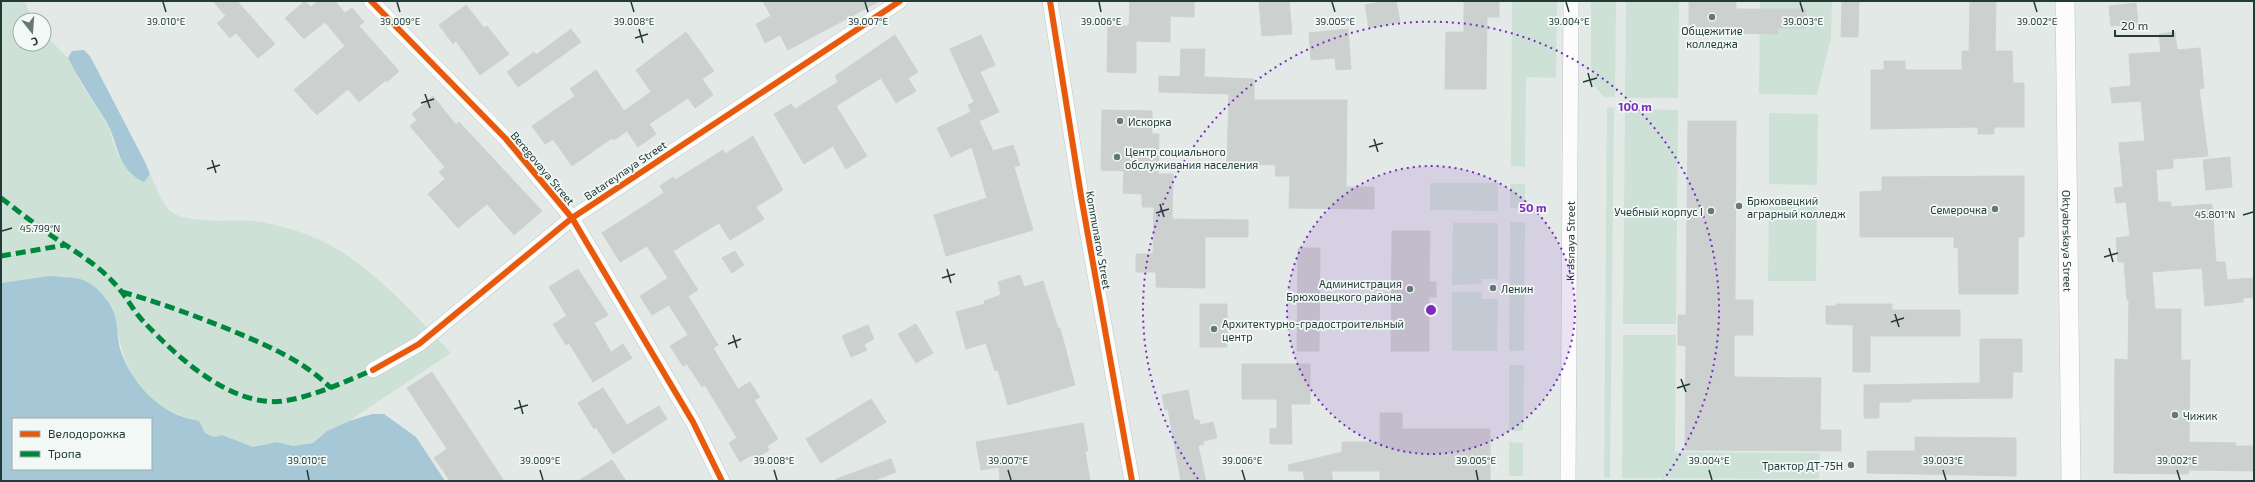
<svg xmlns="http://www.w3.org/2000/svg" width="2255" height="482" viewBox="0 0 2255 482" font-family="'Exo 2',sans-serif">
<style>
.green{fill:#cde1d6}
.water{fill:#a6c7d5;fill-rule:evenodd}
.building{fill:#ccd1d0;stroke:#ccd2d0}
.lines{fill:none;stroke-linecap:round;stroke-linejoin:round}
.minor-casing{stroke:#c0c6c4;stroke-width:16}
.tertiary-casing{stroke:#c0c6c4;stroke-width:20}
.minor{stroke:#fbfcfb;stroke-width:15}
.tertiary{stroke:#fbfcfb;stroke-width:19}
.quiet{stroke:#00873e;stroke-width:5;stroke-dasharray:10 5;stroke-linecap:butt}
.cycleway-casing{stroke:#f2f8f6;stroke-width:8}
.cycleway{stroke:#e8590c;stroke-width:6}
.ticks{fill:none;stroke:#233b38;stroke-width:1.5}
.ring{fill:none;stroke:#7b2cbf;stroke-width:2;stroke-dasharray:2 4}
.poi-dot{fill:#667875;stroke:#f2f8f6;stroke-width:1.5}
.labels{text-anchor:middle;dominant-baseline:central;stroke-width:3.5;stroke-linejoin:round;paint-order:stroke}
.poi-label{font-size:11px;fill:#233b38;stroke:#f2f8f6;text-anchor:start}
.street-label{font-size:11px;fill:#233b38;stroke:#f2f8f6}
.ticks-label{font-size:10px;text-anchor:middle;fill:#233b38;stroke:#f2f8f6;stroke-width:3.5;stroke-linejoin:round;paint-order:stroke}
.centre{fill:#7b2cbf;stroke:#f2f8f6;stroke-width:2}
.ring-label{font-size:12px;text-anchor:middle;font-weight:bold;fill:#7b2cbf;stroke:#f2f8f6;stroke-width:3.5;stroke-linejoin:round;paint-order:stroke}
</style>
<rect width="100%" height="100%" fill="#e3e9e7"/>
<path class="green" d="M 1,1 L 24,1 L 33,20 L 20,20 L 20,44 L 44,44 L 44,34 L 68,58 L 83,87 L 107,123 L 118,156 L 144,181 L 150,174 C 154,183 164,206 170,211 C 188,225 231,219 254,221 C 278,224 304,232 326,243 C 373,267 415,315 451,353 L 349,421 L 327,431 L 313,443 L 293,446 L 277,442 L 253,447 L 222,435 L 214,437 L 204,433 L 199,421 C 189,420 182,416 173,412 C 130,391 122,356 114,313 L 49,276 L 1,283 Z
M 1512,1 L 1557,1 L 1556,78 L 1526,77 L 1525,167 L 1511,166 Z
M 1591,1 L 1616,1 L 1615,97 L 1604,97 L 1591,82 Z
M 1626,1 L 1679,1 L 1678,98 L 1625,98 Z
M 1760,1 L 1832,1 L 1831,38 L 1817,95 L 1759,94 Z
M 1607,107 L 1614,108 L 1610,478 L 1604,477 Z
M 1625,109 L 1678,110 L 1676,324 L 1623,324 Z
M 1769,113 L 1818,114 L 1817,185 L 1769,184 Z
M 1430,183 L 1498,183 L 1498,211 L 1430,210 Z
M 1510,184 L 1525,184 L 1525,208 L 1510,208 Z
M 1769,205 L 1817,205 L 1816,281 L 1768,281 Z
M 1510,222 L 1525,222 L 1524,351 L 1509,351 Z
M 1453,223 L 1498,223 L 1498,279 L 1482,279 L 1482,284 L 1452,285 Z
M 1452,292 L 1482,292 L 1482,299 L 1498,299 L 1497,351 L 1452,351 Z
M 1623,335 L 1676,335 L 1675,452 L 1820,453 L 1819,479 L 1622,478 Z
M 1509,365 L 1524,365 L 1523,431 L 1509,431 Z
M 1509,442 L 1523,443 L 1523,476 L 1509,476 Z"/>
<path class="water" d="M 84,50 L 90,56 L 145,162 L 150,174 L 144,182 C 116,169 119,143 106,121 C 93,100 79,80 68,58 L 72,51 Z
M 49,276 C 59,277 70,277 80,279 C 94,283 109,299 114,313 C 118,324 117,337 120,349 C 132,384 160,415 199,421 L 205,433 L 214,437 L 222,435 L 253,447 L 277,442 L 293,446 L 313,443 L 327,431 L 349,421 L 372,414 L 384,414 L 416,437 L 445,481 L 1,481 L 1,283 ZM 13,419 L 151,419 L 151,469 L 13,469 Z"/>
<path class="building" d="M 213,1 L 237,1 L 275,44 L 258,58 L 236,33 L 230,38 L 217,23 L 226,16 Z
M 305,1 L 311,7 L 318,1 L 335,1 L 345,13 L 352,8 L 364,22 L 359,26 L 399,71 L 387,82 L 386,80 L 359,102 L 348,89 L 317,115 L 294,90 L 345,46 L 325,22 L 304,39 L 285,18 Z
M 763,1 L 880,1 L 788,50 L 780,35 L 765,43 L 756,24 L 771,16 Z
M 1130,1 L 1194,1 L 1194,17 L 1170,16 L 1170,42 L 1136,41 L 1136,73 L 1107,72 L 1108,26 L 1129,26 Z
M 1259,1 L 1289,1 L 1292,34 L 1262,36 Z
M 1387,1 L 1396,1 L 1400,22 L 1369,28 L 1365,5 Z
M 1464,1 L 1499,1 L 1499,17 L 1487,17 L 1486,89 L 1445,89 L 1446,32 L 1464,32 Z
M 1689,1 L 1736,1 L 1736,9 L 1806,9 L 1806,28 L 1778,28 L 1778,34 L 1689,32 Z
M 1842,1 L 1859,1 L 1858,37 L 1841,37 Z
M 1970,1 L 1996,1 L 1995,51 L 2012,51 L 2013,83 L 2024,83 L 2024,127 L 1994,127 L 1994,134 L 1978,134 L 1978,127 L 1871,129 L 1871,70 L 1884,70 L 1884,61 L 1905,61 L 1905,70 L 1962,70 L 1962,51 L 1969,51 Z
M 2136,3 L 2138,24 L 2111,26 L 2109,6 Z
M 466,5 L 484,28 L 487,26 L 509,54 L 480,75 L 456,41 L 453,44 L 439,25 Z
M 571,29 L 581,42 L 518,87 L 507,72 L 534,52 L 536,55 Z
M 1348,29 L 1351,69 L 1336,70 L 1335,58 L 1311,60 L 1309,33 Z
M 686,32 L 714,71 L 702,79 L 713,95 L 695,108 L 688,98 L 649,124 L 656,134 L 638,147 L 627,131 L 614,140 L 612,138 L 572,166 L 553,139 L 545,144 L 532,126 L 575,96 L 570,89 L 596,70 L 624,111 L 651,92 L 636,70 Z
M 2175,32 L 2177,50 L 2200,48 L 2204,88 L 2199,89 L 2208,156 L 2173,159 L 2173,168 L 2156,170 L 2158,202 L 2171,202 L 2171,207 L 2212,204 L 2216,262 L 2225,262 L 2227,280 L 2254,278 L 2254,297 L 2243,298 L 2243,302 L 2205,306 L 2202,268 L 2152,272 L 2155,309 L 2181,309 L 2181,360 L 2190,360 L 2189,442 L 2236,443 L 2236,446 L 2254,446 L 2254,471 L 2189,470 L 2188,474 L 2114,473 L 2115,359 L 2128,360 L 2129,300 L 2127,300 L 2124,262 L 2118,262 L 2116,238 L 2130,236 L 2126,202 L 2116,203 L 2114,188 L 2123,187 L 2119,143 L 2145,141 L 2141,101 L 2112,103 L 2110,88 L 2131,86 L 2129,54 L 2161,52 L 2159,34 Z
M 895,35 L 918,72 L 908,78 L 916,91 L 896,103 L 881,78 L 836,106 L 867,156 L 846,169 L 833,146 L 804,164 L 774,114 L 791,104 L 795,109 L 838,82 L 835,76 Z
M 981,35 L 995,65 L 980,72 L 999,112 L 979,121 L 993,151 L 1013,145 L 1020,165 L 1014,167 L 1033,230 L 946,256 L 934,215 L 987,198 L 972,147 L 951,157 L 937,128 L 971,112 L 968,105 L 974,102 L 950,49 Z
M 1181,49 L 1205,49 L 1204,77 L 1254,79 L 1254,100 L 1347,100 L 1346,187 L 1374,187 L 1374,209 L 1289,208 L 1290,176 L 1275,176 L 1276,165 L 1227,163 L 1229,94 L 1159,92 L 1159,76 L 1180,77 Z
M 433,96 L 456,125 L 459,122 L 542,211 L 514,235 L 487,204 L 458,228 L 428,194 L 445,179 L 439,172 L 445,167 L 410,126 L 417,120 L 412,114 Z
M 1102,110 L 1152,111 L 1152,134 L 1159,134 L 1158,174 L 1173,174 L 1172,219 L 1248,220 L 1248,237 L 1205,237 L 1205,288 L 1156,287 L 1156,272 L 1136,272 L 1136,254 L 1153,254 L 1154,207 L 1142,207 L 1142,194 L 1123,193 L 1124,171 L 1101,170 Z
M 1688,121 L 1736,121 L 1735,300 L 1753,300 L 1753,335 L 1734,335 L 1734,377 L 1821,378 L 1820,430 L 1841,430 L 1841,451 L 1685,450 L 1686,346 L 1678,345 L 1678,315 L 1686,315 Z
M 753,136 L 783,190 L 756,207 L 764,219 L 730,240 L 719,223 L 673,251 L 698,290 L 688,296 L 718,345 L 713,348 L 738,389 L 750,382 L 760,397 L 754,400 L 778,439 L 767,446 L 769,450 L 754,460 L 751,455 L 740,462 L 729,443 L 737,438 L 705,385 L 702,387 L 687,364 L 683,366 L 670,346 L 688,335 L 669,305 L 652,315 L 640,296 L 668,278 L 647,246 L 620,262 L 602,233 L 664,193 L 660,186 L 673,177 L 675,180 L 723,150 L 725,154 Z
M 2230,157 L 2232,187 L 2206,190 L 2203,160 Z
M 2024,176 L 2024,237 L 2018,237 L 2018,294 L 1959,294 L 1958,247 L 1954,248 L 1954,237 L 1860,237 L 1860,192 L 1882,191 L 1882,177 Z
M 1392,231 L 1430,231 L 1429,282 L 1436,282 L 1436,297 L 1429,297 L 1429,351 L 1391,351 Z
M 1298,248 L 1320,248 L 1319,351 L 1297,351 Z
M 735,251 L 744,265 L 732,273 L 722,258 Z
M 578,269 L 608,315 L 594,323 L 611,352 L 623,344 L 632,358 L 593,382 L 569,343 L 566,345 L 553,324 L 567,316 L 549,287 Z
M 1020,275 L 1024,287 L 1043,281 L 1058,328 L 1060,328 L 1075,385 L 1008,405 L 998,370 L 995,371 L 986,343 L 966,349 L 956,312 L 985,304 L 984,301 L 1001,295 L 998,282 Z
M 1200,304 L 1227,304 L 1227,347 L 1200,347 Z
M 1836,304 L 1892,304 L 1892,310 L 1960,310 L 1960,336 L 1870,336 L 1870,372 L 1853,372 L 1853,325 L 1826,324 L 1826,306 L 1836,306 Z
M 916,324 L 933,353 L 916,363 L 898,334 Z
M 868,325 L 874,339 L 864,344 L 867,350 L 851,357 L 842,336 Z
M 1980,339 L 2022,339 L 2022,372 L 2013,372 L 2012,398 L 1911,399 L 1911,402 L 1879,402 L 1879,418 L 1864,418 L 1864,385 L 1980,383 Z
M 1242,364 L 1310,364 L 1310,404 L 1291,404 L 1292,444 L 1270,444 L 1270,429 L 1277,428 L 1277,399 L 1242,399 Z
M 432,372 L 504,481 L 450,481 L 442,469 L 434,458 L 447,449 L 407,388 Z
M 603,388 L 627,425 L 659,406 L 667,419 L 613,454 L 596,427 L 594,429 L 578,403 Z
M 1188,390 L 1194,420 L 1199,420 L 1200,425 L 1213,422 L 1217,438 L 1203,441 L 1204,444 L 1198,446 L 1206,481 L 1181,481 L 1168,409 L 1165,410 L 1162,395 Z
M 871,399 L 886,422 L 821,463 L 806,439 Z
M 1380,413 L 1402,413 L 1402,429 L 1490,429 L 1490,481 L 1380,481 L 1380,471 L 1331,471 L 1333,481 L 1305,481 L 1303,471 L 1289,471 L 1288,465 L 1342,452 L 1342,442 L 1380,442 Z
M 1083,423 L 1088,451 L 1085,451 L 1090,481 L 1000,481 L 999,467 L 981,470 L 976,442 Z
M 1915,437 L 2016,438 L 2016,476 L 1867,473 L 1867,451 L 1915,451 Z
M 891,459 L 896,472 L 873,481 L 836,481 L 836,479 Z
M 612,460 L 626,481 L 578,481 Z"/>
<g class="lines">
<g class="minor-casing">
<g id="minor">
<path d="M 371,1 L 506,139 L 572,218 L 693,422 L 722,481"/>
<path d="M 1050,1 L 1081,196 L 1132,481"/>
<path d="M 373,370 L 419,344 L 572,218 L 900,1"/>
<path id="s1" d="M 1568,481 L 1571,1"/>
</g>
</g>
<g class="tertiary-casing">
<g id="tertiary">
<path id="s2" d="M 2065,1 L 2071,481"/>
</g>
</g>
<use href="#minor" class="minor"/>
<use href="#tertiary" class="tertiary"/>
<path class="quiet" d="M 1,198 C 17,210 33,223 49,234 C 72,250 96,263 114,283 C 126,295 133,311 144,322 C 177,357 232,408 284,401 C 315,396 344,382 373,370
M 1,256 L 65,245
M 122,292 C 158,302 193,315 228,329 C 266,345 301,359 331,388"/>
<g class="cycleway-casing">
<path id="cycleway" d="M 371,1 L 506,139 L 572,218 L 693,422 L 722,481
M 1050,1 L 1081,196 L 1132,481
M 373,370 L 419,344 L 572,218 L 900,1"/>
</g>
<use href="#cycleway" class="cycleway"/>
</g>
<path class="ticks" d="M 163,2 L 166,12M 397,2 L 400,12M 631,2 L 634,12M 865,2 L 868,12M 1099,2 L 1101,12M 1332,2 L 1335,12M 1566,2 L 1569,12M 1800,2 L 1803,12M 2034,2 L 2037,12M 639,29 L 643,43M 635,38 L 648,34M 1588,73 L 1592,87M 1583,82 L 1597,78M 425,94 L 430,108M 421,103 L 434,99M 1374,139 L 1378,152M 1369,147 L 1383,143M 212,160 L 216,173M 207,169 L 220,165M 1160,204 L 1164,217M 1156,213 L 1169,209M 2243,215 L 2253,212M 2,231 L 12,228M 2109,248 L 2113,262M 2104,257 L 2118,253M 947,269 L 951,283M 942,278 L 955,274M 1895,314 L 1899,327M 1891,322 L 1904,318M 733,335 L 737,348M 728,344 L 741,339M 1681,379 L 1686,392M 1677,388 L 1690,384M 519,400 L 523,414M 514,409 L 528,405M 307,470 L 309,480M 540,470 L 543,480M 774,470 L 777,480M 1008,470 L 1011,480M 1242,470 L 1245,480M 1476,470 L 1478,480M 1709,470 L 1712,480M 1943,470 L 1946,480M 2177,470 L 2180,480"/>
<circle cx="1431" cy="310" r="144" fill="#7b2cbf" fill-opacity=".12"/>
<g class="ring">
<circle cx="1431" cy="310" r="144"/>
<path d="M1198 479A288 288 0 1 1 1664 479"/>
</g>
<g class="poi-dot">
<circle cx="1712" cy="17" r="4"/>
<circle cx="1120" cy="121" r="4"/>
<circle cx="1117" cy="157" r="4"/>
<circle cx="1739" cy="206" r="4"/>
<circle cx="1995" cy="209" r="4"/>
<circle cx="1711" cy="211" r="4"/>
<circle cx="1493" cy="288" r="4"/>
<circle cx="1410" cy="289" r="4"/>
<circle cx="1214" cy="329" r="4"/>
<circle cx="2175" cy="415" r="4"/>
<circle cx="1851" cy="465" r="4"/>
</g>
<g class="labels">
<g class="poi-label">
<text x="1712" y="30" text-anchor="middle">Общежитие<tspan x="1712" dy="13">колледжа</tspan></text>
<text x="1128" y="121">Искорка</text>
<text x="1125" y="151">Центр социального<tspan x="1125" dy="13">обслуживания населения</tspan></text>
<text x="1747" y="200">Брюховецкий<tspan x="1747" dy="13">аграрный колледж</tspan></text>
<text x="1987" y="209" text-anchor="end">Семерочка</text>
<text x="1703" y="211" text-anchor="end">Учебный корпус I</text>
<text x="1402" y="283" text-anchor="end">Администрация<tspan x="1402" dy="13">Брюховецкого района</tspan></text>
<text x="1501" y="288">Ленин</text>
<text x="1222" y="323">Архитектурно-градостроительный<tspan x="1222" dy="13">центр</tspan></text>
<text x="2183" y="415">Чижик</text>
<text x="1843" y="465" text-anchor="end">Трактор ДТ-75Н</text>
</g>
<g class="street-label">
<text transform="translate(543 168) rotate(50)">Beregovaya Street</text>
<text transform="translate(625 170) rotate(-34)">Batareynaya Street</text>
<text transform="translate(1099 240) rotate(80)">Kommunarov Street</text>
<text stroke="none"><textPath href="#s1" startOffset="240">Krasnaya Street</textPath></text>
<text stroke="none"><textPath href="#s2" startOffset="240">Oktyabrskaya Street</textPath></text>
</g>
</g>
<g class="ticks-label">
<text x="166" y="25">39.010°E</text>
<text x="400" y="25">39.009°E</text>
<text x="634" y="25">39.008°E</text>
<text x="868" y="25">39.007°E</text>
<text x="1101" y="25">39.006°E</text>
<text x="1335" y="25">39.005°E</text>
<text x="1569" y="25">39.004°E</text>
<text x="1803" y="25">39.003°E</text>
<text x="2037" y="25">39.002°E</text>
<text x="2215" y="218">45.801°N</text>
<text x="40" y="232">45.799°N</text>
<text x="307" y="464">39.010°E</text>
<text x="540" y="464">39.009°E</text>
<text x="774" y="464">39.008°E</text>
<text x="1008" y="464">39.007°E</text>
<text x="1242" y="464">39.006°E</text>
<text x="1476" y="464">39.005°E</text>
<text x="1709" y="464">39.004°E</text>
<text x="1943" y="464">39.003°E</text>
<text x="2177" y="464">39.002°E</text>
</g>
<circle cx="1431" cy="310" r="6" class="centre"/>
<g class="ring-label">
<text x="1635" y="111">100 m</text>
<text x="1533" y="212">50 m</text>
</g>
<rect width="2255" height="482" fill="none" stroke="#233b38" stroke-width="4"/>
<rect x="12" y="418" width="140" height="52" fill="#f2f8f6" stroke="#9facaa"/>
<rect x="20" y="431" width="20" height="6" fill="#e8590c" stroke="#9facaa"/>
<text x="48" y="438" font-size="12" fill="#233b38">Велодорожка</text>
<rect x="20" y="451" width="20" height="6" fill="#00873e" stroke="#9facaa"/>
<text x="48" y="458" font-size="12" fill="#233b38">Тропа</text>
<g transform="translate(32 32) rotate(163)"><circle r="19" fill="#f2f8f6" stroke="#9facaa"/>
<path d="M0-3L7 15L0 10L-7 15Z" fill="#667875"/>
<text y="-6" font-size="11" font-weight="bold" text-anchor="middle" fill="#233b38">С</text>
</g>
<path d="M2115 30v6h58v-6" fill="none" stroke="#233b38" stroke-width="2"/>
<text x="2121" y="30" font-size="12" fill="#233b38" stroke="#f2f8f6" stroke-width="3" paint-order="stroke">20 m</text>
</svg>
